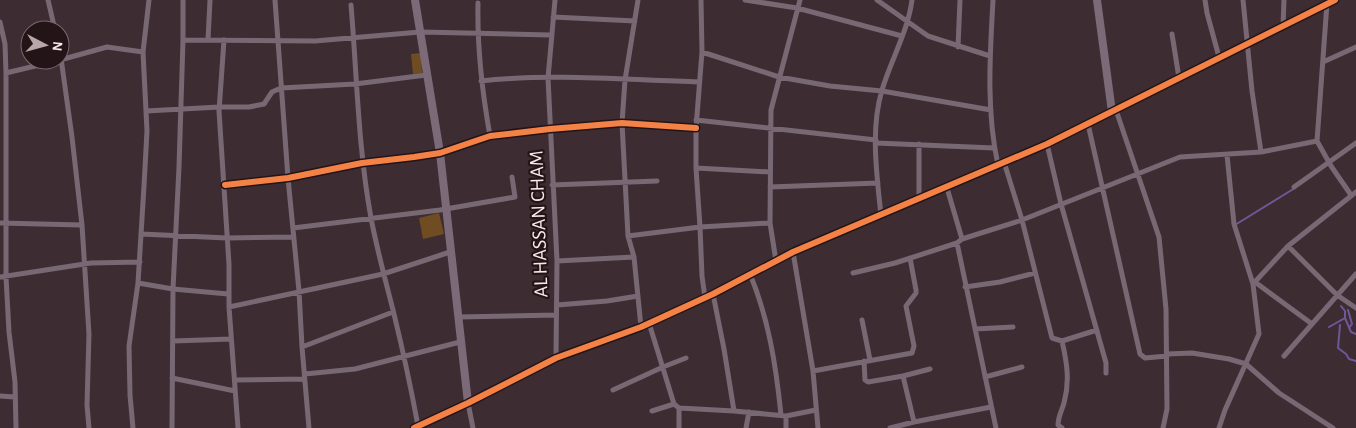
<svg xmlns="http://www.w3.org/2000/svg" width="1356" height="428" viewBox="0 0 1356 428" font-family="'Alegreya Sans',sans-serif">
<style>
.green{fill:#6f4c21}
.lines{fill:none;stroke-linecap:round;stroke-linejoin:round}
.stream{stroke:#6d5899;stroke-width:2}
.street{stroke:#786874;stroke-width:5}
.secondary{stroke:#7c6a78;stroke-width:8}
.cycleway-casing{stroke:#221417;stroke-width:9}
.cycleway{stroke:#f48246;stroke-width:6}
.labels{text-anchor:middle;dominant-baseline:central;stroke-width:4.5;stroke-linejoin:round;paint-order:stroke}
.street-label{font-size:20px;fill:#fbe7eb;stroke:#221417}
</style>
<rect width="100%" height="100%" fill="#3d2d32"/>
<path class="green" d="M 421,53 L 422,73 L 413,74 L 411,54 Z
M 439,213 L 444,234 L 423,239 L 419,218 Z"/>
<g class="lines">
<path class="stream" d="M 1235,225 L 1295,188
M 1341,306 L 1345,311 L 1345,318 L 1351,332 L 1356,334
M 1348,310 L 1352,324 L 1349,328
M 1340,325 L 1338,348 L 1346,354 L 1349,359 L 1356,361
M 1329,327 L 1345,318"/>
<path class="street" d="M 48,0 L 55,30
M 275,0 L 288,178 L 299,291 L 302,347 L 309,428
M 555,0 L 548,78 L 557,261 L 556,358
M 638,0 L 625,80 L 622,123 L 628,236 L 634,257 L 641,327
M 701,0 L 702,52 L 696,128 L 696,168 L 700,227 L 702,276 L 705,298
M 745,0 L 797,8 L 902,36
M 877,0 L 928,36 L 990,56
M 993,0 C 990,55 986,111 998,165
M 1205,0 L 1207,13 L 1219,57
M 1243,0 L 1252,91 L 1261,152
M 478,3 C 477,48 482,91 490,136
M 1327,3 L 1317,141 L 1331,166 L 1351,195
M 351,5 C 357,76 358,147 371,218 C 377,250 386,282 394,314 C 403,351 411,388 418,426
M 553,17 L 635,21
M 0,22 L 5,44 L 6,73 L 6,277 L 9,332 L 15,382 L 16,428
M 1283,26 L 1284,0
M 1172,34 L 1179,78
M 183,40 L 315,41 L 420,32 L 550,35
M 208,40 L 210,0
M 224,40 L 219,111 L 229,264 L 229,307 L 238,428
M 958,47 L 960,0
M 60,51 L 72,137 L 82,225 L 89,334 L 87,405 L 89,428
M 702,52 L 779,77 L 830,86 L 882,91 L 991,110
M 60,60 L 107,47 L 143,52
M 1323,62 L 1356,47
M 6,73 L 60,60
M 481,81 C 553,73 626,80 699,82
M 1116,110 L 1159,237 L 1166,309 L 1167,409 L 1163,428
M 146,111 L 219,107 L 249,107 L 264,104 L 272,92 L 281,88 L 355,84 L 426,75
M 696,120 L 876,140
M 1088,124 L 1140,354 L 1145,358 L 1167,356
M 876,143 L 994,148
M 919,144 L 919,199
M 1047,144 L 1061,204 L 1106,363 L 1106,373
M 1004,162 L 1022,220 L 1052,338 L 1062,341 L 1097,330
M 696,168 L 770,172
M 225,185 L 288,178 L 362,163 L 414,157 L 440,153 L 490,136 L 550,129 L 622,123 L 696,128
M 552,185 L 657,181
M 770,187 L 878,183
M 1294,187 L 1356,143
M 947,188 L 962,239
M 881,216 C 877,175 870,130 882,90 C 891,60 908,31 912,0
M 0,223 L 82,225
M 293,228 L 440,210 L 515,197 L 512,177
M 141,234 L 227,238 L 294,237
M 628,236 L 700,227 L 770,223
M 957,243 L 996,428
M 1288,246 L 1337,295 L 1356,308
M 793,252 L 813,371 L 818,428
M 557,261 L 634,257
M 776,261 L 770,223 L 771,110 L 800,0
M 853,273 L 895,263 L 957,243 L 962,239 L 1022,220 L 1180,157 L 1261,152 L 1317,141
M 750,274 C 769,320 776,366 781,415
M 0,277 L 91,263 L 140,262
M 1255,282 L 1312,324
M 138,283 L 173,289 L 228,294
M 1253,284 L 1288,246 L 1356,192
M 965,287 L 1000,282 L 1035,273
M 713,294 L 724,349 L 734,411
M 557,305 L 607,301 L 638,296
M 229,307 L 383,274 L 450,252
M 458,317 L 556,315
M 862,320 L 870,360
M 649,323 L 674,404 L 679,408 L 679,428
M 975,329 L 1013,327
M 173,341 L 231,339
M 302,347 L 393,312
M 1167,354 L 1192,353 L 1229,359 L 1246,364 L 1279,393 L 1333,428
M 1284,356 L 1356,274
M 864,361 L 865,380 L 868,382 L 903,376 L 930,369
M 813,371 L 912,353 L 914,346 L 906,306 L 916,293 L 916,290 L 910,258
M 305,374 L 355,369 L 460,342
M 903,376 L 914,422
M 985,377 L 1022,367
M 172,378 L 235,391
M 235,380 L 305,379
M 613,390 L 663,367 L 686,358
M 0,396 L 15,397
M 679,408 L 734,411 L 786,416 L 816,410
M 652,411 L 674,404
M 786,416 L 786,428
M 133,428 L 130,395 L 129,346 L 138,283 L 144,186 L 147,131 L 143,52 L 149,0
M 172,428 L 173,289 L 179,167 L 183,40 L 183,0
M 414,428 L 468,403 L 473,428
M 746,428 L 749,412
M 890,428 L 914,422 L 991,407
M 1062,428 L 1058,425 C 1058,417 1062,410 1064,403 C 1070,381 1067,363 1062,341
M 1219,428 L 1225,410 L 1259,334 L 1253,284 L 1234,224 L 1227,155"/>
<path class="secondary" d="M 415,0 L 440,153 L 468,403 L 556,358 L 641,327 L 713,294 L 793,252 L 1047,144 L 1335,0
M 1097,0 L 1112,112"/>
<g class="cycleway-casing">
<path id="cycleway" d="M 225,185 L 288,178 L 362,163 L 414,157 L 440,153 L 490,136 L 550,129 L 622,123 L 696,128
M 414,428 L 468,403 L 556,358 L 641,327 L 713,294 L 793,252 L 1047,144 L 1335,0"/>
</g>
<use href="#cycleway" class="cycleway"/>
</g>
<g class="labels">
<g class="street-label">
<text transform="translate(539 224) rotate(-92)">AL HASSAN CHAM</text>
</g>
</g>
<g transform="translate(45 45) rotate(96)"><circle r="24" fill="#221417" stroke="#79686c"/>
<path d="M0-4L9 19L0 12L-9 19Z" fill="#b8a6aa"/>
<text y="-8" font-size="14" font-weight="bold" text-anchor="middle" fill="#fbe7eb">N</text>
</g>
</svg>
